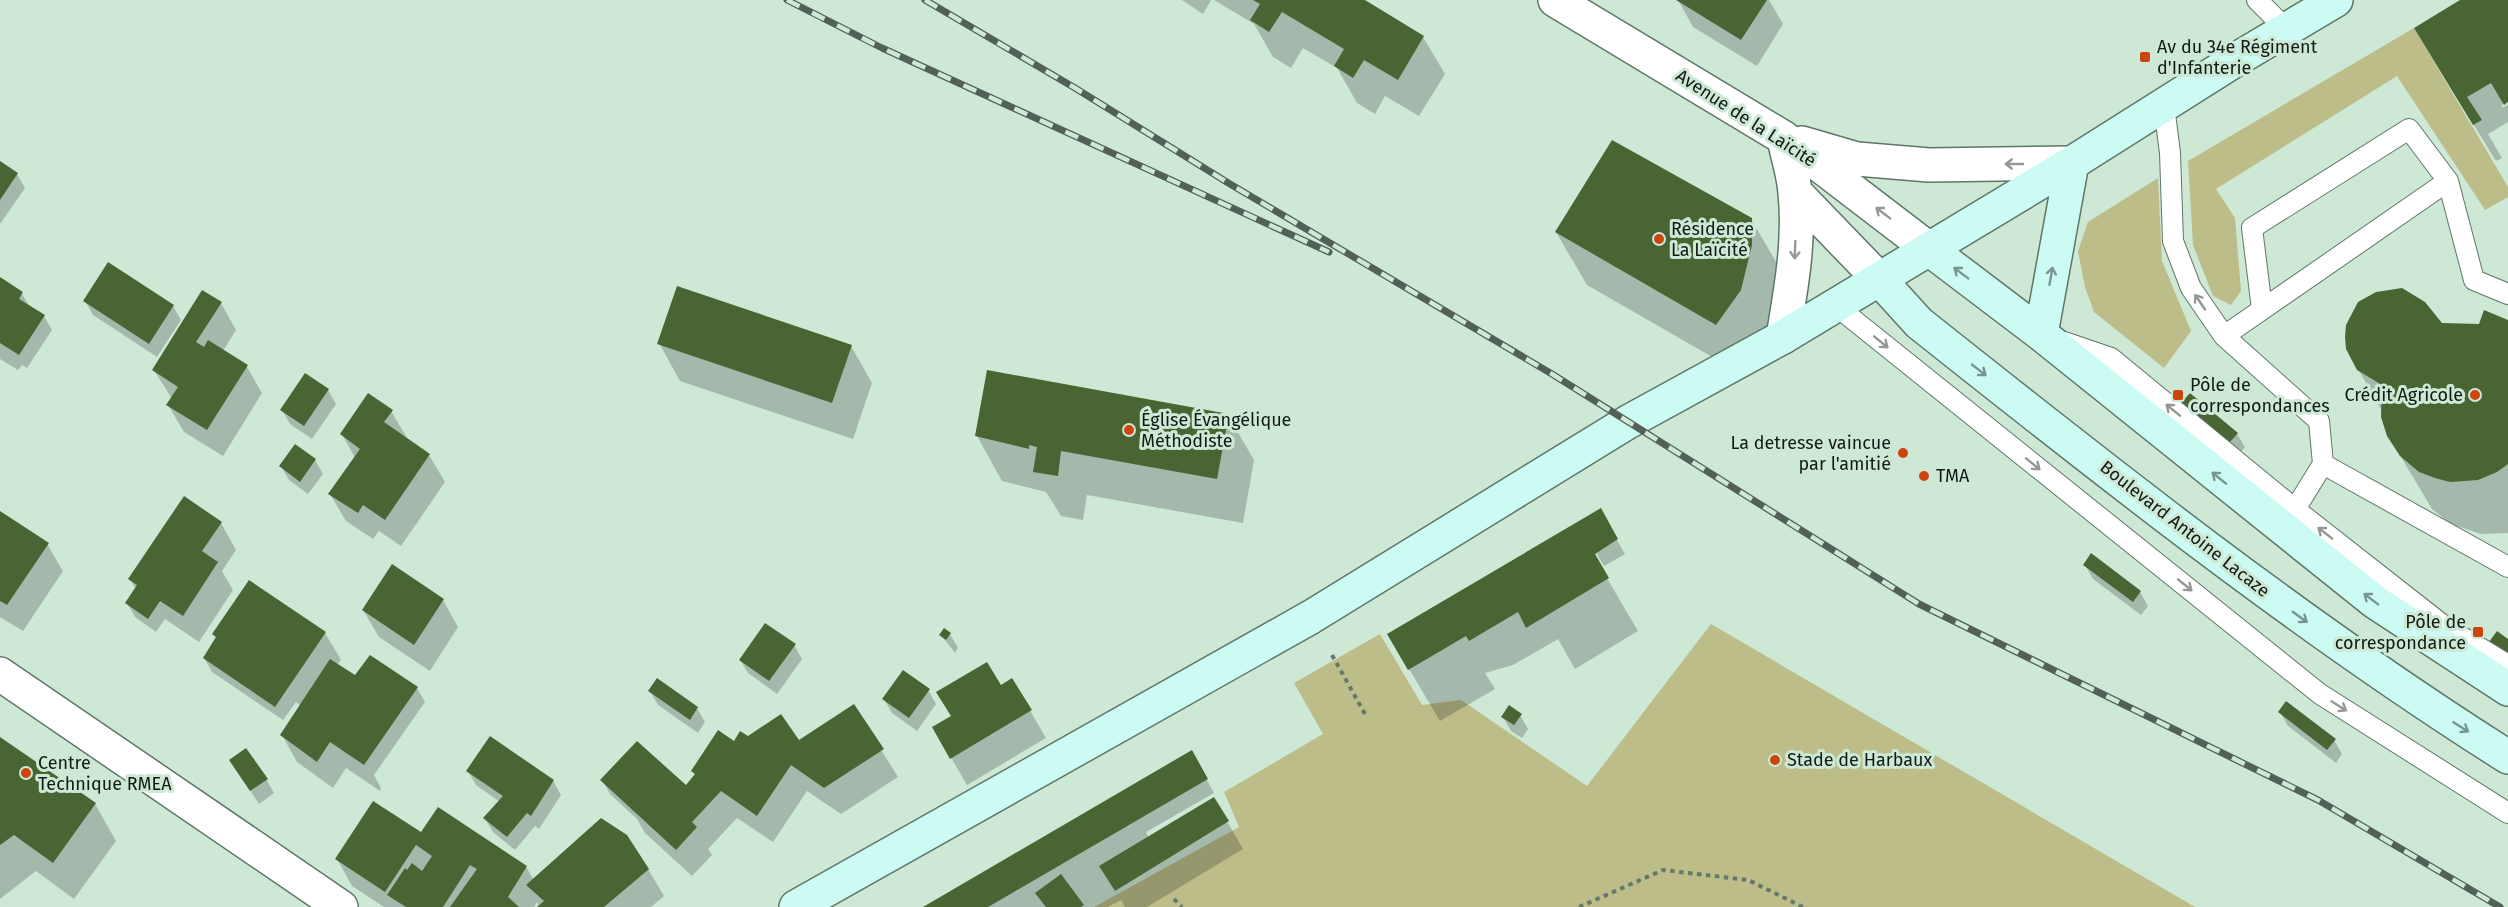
<svg xmlns="http://www.w3.org/2000/svg" width="2508" height="907" viewBox="0 0 2508 907" font-family="'Fira Sans',sans-serif">
<style>
.green{fill:#bcbd89}
.shadow{fill:#0003}
.building{fill:#496533}
.lines{fill:none;stroke-linecap:round;stroke-linejoin:round}
.service-casing{stroke:#5f7667;stroke-width:22}
.minor-casing{stroke:#5f7667;stroke-width:36}
.secondary-casing{stroke:#5f7667;stroke-width:36}
.path{stroke:#66776c;stroke-width:4;stroke-dasharray:4.5 4.5;stroke-linecap:butt}
.service{stroke:#fff;stroke-width:20}
.minor{stroke:#fff;stroke-width:33}
.secondary{stroke:#cbfbf3;stroke-width:33}
.rail-casing{stroke:#526157;stroke-width:7}
.rail{stroke:#cee8d6;stroke-width:4.5;stroke-dasharray:14;stroke-linecap:butt}
.oneway{stroke:#949895}
.oneway2{stroke:#77968f}
.poi-dot{fill:#cc450e;stroke:#cee8d6;stroke-width:2}
.labels{text-anchor:middle;dominant-baseline:central;stroke-width:6;stroke-linejoin:round;paint-order:stroke}
.poi-label{font-size:18px;fill:#111a14;stroke:#cee8d6;text-anchor:start}
.street-label{font-size:18px;fill:#111a14;stroke:#cee8d6}
</style>
<rect width="100%" height="100%" fill="#cee8d6"/>
<path class="green" d="M 2414,28 L 2508,187 L 2508,197 L 2485,210 L 2397,76 L 2216,189 L 2235,218 L 2241,291 L 2231,305 L 2213,296 L 2193,245 L 2188,161 Z
M 2158,178 L 2162,261 L 2191,331 L 2164,368 L 2094,312 L 2085,287 L 2078,251 L 2088,222 Z
M 1711,624 L 2195,907 L 1094,907 L 1239,827 L 1224,792 L 1323,734 L 1294,683 L 1380,634 L 1422,705 L 1461,700 L 1587,786 Z"/>
<path class="shadow" d="M 1182,0 L 1211,0 L 1203,14 Z
M 1214,0 L 1362,0 L 1423,37 L 1445,74 L 1419,116 L 1385,96 L 1375,114 L 1357,103 L 1337,68 L 1303,48 L 1291,68 L 1273,57 L 1254,24 Z
M 1678,0 L 1769,0 L 1783,24 L 1757,66 L 1693,27 Z
M 2463,0 L 2508,0 L 2508,101 L 2502,104 L 2502,108 L 2508,104 L 2508,122 L 2488,134 L 2502,158 L 2496,161 L 2437,65 Z
M 0,163 L 17,174 L 25,188 L 0,224 Z
M 1751,219 L 1782,272 L 1771,343 L 1747,377 L 1587,285 L 1556,232 Z
M 0,279 L 22,294 L 30,307 L 44,316 L 52,330 L 27,368 L 22,365 L 18,370 L 0,359 Z
M 85,301 L 173,306 L 181,320 L 157,357 L 93,315 Z
M 221,303 L 236,330 L 223,351 L 247,367 L 262,393 L 223,456 L 184,432 L 168,405 L 172,399 L 154,370 Z
M 2508,321 L 2508,533 L 2481,534 L 2451,524 L 2432,509 L 2388,435 L 2382,411 L 2358,369 L 2442,325 L 2480,325 Z
M 659,343 L 851,346 L 872,383 L 853,439 L 680,381 Z
M 328,390 L 336,404 L 312,439 L 290,424 L 282,410 Z
M 2190,395 L 2237,434 L 2245,447 L 2237,456 Z
M 391,411 L 407,438 L 429,455 L 445,482 L 401,546 L 379,531 L 373,539 L 346,521 L 330,494 L 355,458 L 342,434 Z
M 1228,415 L 1254,460 L 1243,523 L 1087,495 L 1083,520 L 1061,516 L 1046,492 L 1002,481 L 977,436 Z
M 315,460 L 323,474 L 308,494 L 289,480 L 281,466 Z
M 1600,511 L 1625,554 L 1604,566 L 1591,544 L 1588,546 L 1638,631 L 1575,669 L 1558,639 L 1513,665 L 1485,673 L 1495,689 L 1440,721 L 1389,635 Z
M 0,515 L 47,544 L 63,571 L 23,631 L 0,617 Z
M 221,523 L 236,550 L 222,571 L 233,590 L 199,642 L 165,619 L 156,632 L 135,617 L 127,603 L 136,589 L 130,580 Z
M 2085,565 L 2140,592 L 2148,606 L 2141,615 L 2093,579 Z
M 443,600 L 458,627 L 430,671 L 379,637 L 363,610 Z
M 325,633 L 341,660 L 337,665 L 356,677 L 417,688 L 425,702 L 374,775 L 381,788 L 380,791 L 346,768 L 333,788 L 297,762 L 282,735 L 301,706 L 296,702 L 283,720 L 212,672 L 204,658 L 217,639 L 214,634 Z
M 950,634 L 958,648 L 955,653 L 941,635 Z
M 794,645 L 802,659 L 777,694 L 748,673 L 740,660 Z
M 1012,680 L 1046,738 L 967,785 L 934,728 Z
M 928,690 L 936,704 L 917,731 L 892,713 L 884,699 Z
M 650,691 L 697,708 L 705,722 L 698,733 L 658,705 Z
M 854,706 L 898,777 L 841,814 L 807,791 L 773,842 L 737,818 L 708,849 L 712,855 L 692,876 L 645,833 L 637,819 L 610,794 L 602,780 L 687,787 L 696,776 L 693,771 L 734,743 L 748,738 L 798,742 Z
M 2280,712 L 2334,740 L 2342,754 L 2336,763 L 2288,726 Z
M 1520,715 L 1528,729 L 1522,738 L 1511,731 L 1503,717 Z
M 0,740 L 95,804 L 116,841 L 74,899 L 36,871 L 0,899 Z
M 1192,752 L 1214,793 L 1146,832 L 1149,838 L 1214,799 L 1243,849 L 1147,907 L 1125,907 L 1121,900 L 1108,907 L 926,907 Z
M 231,761 L 266,779 L 274,793 L 259,804 Z
M 468,771 L 553,781 L 561,795 L 539,829 L 535,826 L 515,850 L 493,832 L 485,819 L 500,802 L 476,785 Z
M 427,838 L 526,867 L 534,880 L 648,869 L 664,896 L 651,907 L 539,907 L 537,902 L 534,907 L 384,907 L 352,886 L 337,859 Z"/>
<path class="building" d="M 1253,0 L 1365,0 L 1424,36 L 1398,80 L 1364,60 L 1353,78 L 1334,66 L 1344,49 L 1282,12 L 1269,32 L 1250,20 L 1260,4 Z
M 1676,0 L 1767,0 L 1741,40 Z
M 2460,0 L 2508,0 L 2508,102 L 2504,105 L 2491,83 L 2467,97 L 2482,120 L 2473,125 L 2414,28 Z
M 1612,140 L 1752,218 L 1752,245 L 1741,290 L 1716,325 L 1555,232 Z
M 0,161 L 18,173 L 0,200 Z
M 108,262 L 174,305 L 149,344 L 83,301 Z
M 0,277 L 23,292 L 19,299 L 45,315 L 19,355 L 0,343 Z
M 677,286 L 852,345 L 832,403 L 657,344 Z
M 2402,288 L 2425,302 L 2442,323 L 2479,324 L 2484,310 L 2508,320 L 2508,464 L 2497,472 L 2478,480 L 2450,482 L 2435,478 L 2419,472 L 2400,456 L 2387,436 L 2381,417 L 2382,385 L 2357,370 L 2346,349 L 2345,337 L 2346,325 L 2358,302 L 2376,292 Z
M 202,290 L 222,302 L 196,342 L 204,347 L 208,340 L 248,365 L 207,430 L 166,405 L 178,387 L 152,370 Z
M 987,370 L 1229,414 L 1217,479 L 1061,451 L 1058,476 L 1033,472 L 1037,447 L 1029,445 L 1029,449 L 975,436 Z
M 305,373 L 329,389 L 304,426 L 280,410 Z
M 368,393 L 393,410 L 384,422 L 430,454 L 385,520 L 363,505 L 358,513 L 328,494 L 360,449 L 340,434 Z
M 2190,393 L 2238,433 L 2229,443 L 2181,403 Z
M 295,444 L 316,459 L 300,482 L 279,466 Z
M 184,496 L 222,522 L 202,551 L 218,562 L 183,616 L 160,601 L 148,619 L 125,603 L 137,585 L 128,579 Z
M 1601,508 L 1618,539 L 1595,554 L 1609,578 L 1526,628 L 1518,612 L 1469,641 L 1466,636 L 1408,670 L 1387,634 Z
M 0,511 L 49,543 L 7,605 L 0,601 Z
M 2091,553 L 2141,591 L 2133,602 L 2083,565 Z
M 392,564 L 444,599 L 414,645 L 362,610 Z
M 249,580 L 326,632 L 275,707 L 203,658 L 216,637 L 212,634 Z
M 765,623 L 796,644 L 769,681 L 739,660 Z
M 944,628 L 951,633 L 946,640 L 939,635 Z
M 2497,631 L 2508,639 L 2508,655 L 2489,642 Z
M 370,655 L 418,687 L 364,765 L 330,742 L 317,762 L 280,735 L 330,659 L 355,675 Z
M 987,662 L 1001,685 L 1012,678 L 1032,710 L 950,759 L 932,727 L 951,716 L 936,692 Z
M 903,670 L 930,689 L 909,718 L 882,699 Z
M 657,678 L 698,707 L 690,720 L 648,691 Z
M 2286,701 L 2336,739 L 2327,750 L 2278,712 Z
M 854,704 L 884,749 L 824,788 L 791,765 L 757,816 L 721,791 L 692,822 L 697,827 L 676,850 L 600,780 L 637,741 L 686,785 L 695,774 L 691,771 L 718,730 L 734,741 L 740,731 L 748,736 L 781,714 L 799,740 Z
M 1509,705 L 1522,714 L 1514,725 L 1501,717 Z
M 490,736 L 554,780 L 531,816 L 527,813 L 507,837 L 483,818 L 503,796 L 466,771 Z
M 0,737 L 96,803 L 53,863 L 14,835 L 0,845 Z
M 246,748 L 268,779 L 250,791 L 229,760 Z
M 1192,750 L 1208,779 L 1007,896 L 988,907 L 923,907 Z
M 1214,797 L 1229,821 L 1115,891 L 1099,866 Z
M 373,801 L 421,832 L 438,807 L 527,866 L 508,897 L 519,907 L 450,907 L 477,869 L 470,865 L 443,907 L 406,907 L 387,895 L 405,868 L 407,870 L 412,863 L 422,871 L 432,856 L 416,845 L 385,892 L 335,859 Z
M 601,818 L 627,835 L 649,869 L 604,907 L 537,907 L 544,901 L 526,885 Z
M 1061,874 L 1084,905 L 1081,907 L 1046,907 L 1035,893 Z"/>
<g class="lines">
<g class="service-casing">
<path id="service" d="M 2257,0 L 2286,29
M 2164,106 L 2170,153 L 2173,241 L 2191,288 L 2224,336 L 2319,421 L 2323,464 L 2289,519
M 1835,305 L 2320,694 L 2508,813
M 2262,309 L 2252,228 L 2409,129 L 2448,181 L 2474,280 L 2508,294
M 2224,336 L 2448,181
M 2064,342 L 2111,358 L 2296,510 L 2444,626 L 2508,665
M 2323,464 L 2508,567"/>
</g>
<g class="minor-casing">
<path id="minor" d="M 1555,0 L 1784,138 L 1929,249
M 1802,143 L 1857,159 L 1929,165 L 2072,163
M 1795,192 L 1879,279
M 1783,337 C 1791,289 1800,241 1795,193 C 1794,174 1787,156 1784,138
M 0,674 L 341,907"/>
</g>
<g class="secondary-casing">
<path id="secondary" d="M 1929,249 L 2041,334 L 2375,602 L 2508,689
M 1879,279 L 1919,323 C 2109,474 2302,627 2508,757
M 2041,334 L 2072,163
M 796,907 L 1311,617 L 1628,422 L 1783,337 L 2072,163 L 2232,62 L 2336,0"/>
</g>
<path class="path" d="M 1332,655 L 1365,714
M 1174,899 L 1182,907
M 1579,907 L 1663,870 L 1748,880 L 1803,907"/>
<use href="#service" class="service"/>
<use href="#minor" class="minor"/>
<use href="#secondary" class="secondary"/>
<g class="rail-casing">
<path id="rail" d="M 787,0 L 882,48 L 1329,252
M 925,0 L 1075,88 L 1230,184 L 1552,374 L 1919,604 L 2318,800 L 2500,907"/>
</g>
<use href="#rail" class="rail"/>
</g>
<defs><path id="oneway-shaft" d="M-6 0H5M1.5-3L5.5 0L1.5 3" fill="none" stroke-width="1.6" stroke-linecap="round" stroke-linejoin="round" transform="scale(1.5)"/></defs>
<g class="oneway">
<use href="#oneway-shaft" transform="translate(2014 164) rotate(180)"/>
<use href="#oneway-shaft" transform="translate(1883 213) rotate(-143)"/>
<use href="#oneway-shaft" transform="translate(1795 250) rotate(92)"/>
<use href="#oneway-shaft" transform="translate(2200 302) rotate(-124)"/>
<use href="#oneway-shaft" transform="translate(1881 342) rotate(39)"/>
<use href="#oneway-shaft" transform="translate(2173 410) rotate(-141)"/>
<use href="#oneway-shaft" transform="translate(2033 464) rotate(39)"/>
<use href="#oneway-shaft" transform="translate(2325 533) rotate(-142)"/>
<use href="#oneway-shaft" transform="translate(2185 585) rotate(39)"/>
<use href="#oneway-shaft" transform="translate(2339 706) rotate(32)"/>
</g>
<g class="oneway2">
<use href="#oneway-shaft" transform="translate(1961 273) rotate(-143)"/>
<use href="#oneway-shaft" transform="translate(2051 276) rotate(-80)"/>
<use href="#oneway-shaft" transform="translate(1979 370) rotate(38)"/>
<use href="#oneway-shaft" transform="translate(2219 478) rotate(-141)"/>
<use href="#oneway-shaft" transform="translate(2371 599) rotate(-143)"/>
<use href="#oneway-shaft" transform="translate(2300 617) rotate(36)"/>
<use href="#oneway-shaft" transform="translate(2461 727) rotate(32)"/>
</g>
<g class="poi-dot">
<rect x="2139" y="51" width="12" height="12" rx="3"/>
<circle cx="1659" cy="239" r="6"/>
<rect x="2172" y="389" width="12" height="12" rx="3"/>
<circle cx="2475" cy="395" r="6"/>
<circle cx="1129" cy="430" r="6"/>
<circle cx="1903" cy="453" r="6"/>
<circle cx="1924" cy="476" r="6"/>
<rect x="2472" y="626" width="12" height="12" rx="3"/>
<circle cx="1775" cy="760" r="6"/>
<circle cx="26" cy="773" r="6"/>
</g>
<g class="labels">
<g class="poi-label">
<text x="2157" y="47">Av du 34e Régiment<tspan x="2157" dy="21">d'Infanterie</tspan></text>
<text x="1671" y="229">Résidence<tspan x="1671" dy="21">La Laïcité</tspan></text>
<text x="2190" y="385">Pôle de<tspan x="2190" dy="21">correspondances</tspan></text>
<text x="2463" y="395" text-anchor="end">Crédit Agricole</text>
<text x="1141" y="420">Église Évangélique<tspan x="1141" dy="21">Méthodiste</tspan></text>
<text x="1891" y="443" text-anchor="end">La detresse vaincue<tspan x="1891" dy="21">par l'amitié</tspan></text>
<text x="1936" y="476">TMA</text>
<text x="2466" y="622" text-anchor="end">Pôle de<tspan x="2466" dy="21">correspondance</tspan></text>
<text x="1787" y="760">Stade de Harbaux</text>
<text x="38" y="763">Centre<tspan x="38" dy="21">Technique RMEA</tspan></text>
</g>
<g class="street-label">
<text transform="translate(1746 118) rotate(33)">Avenue de la Laïcité</text>
<text transform="translate(2185 529) rotate(38)">Boulevard Antoine Lacaze</text>
</g>
</g>
</svg>
